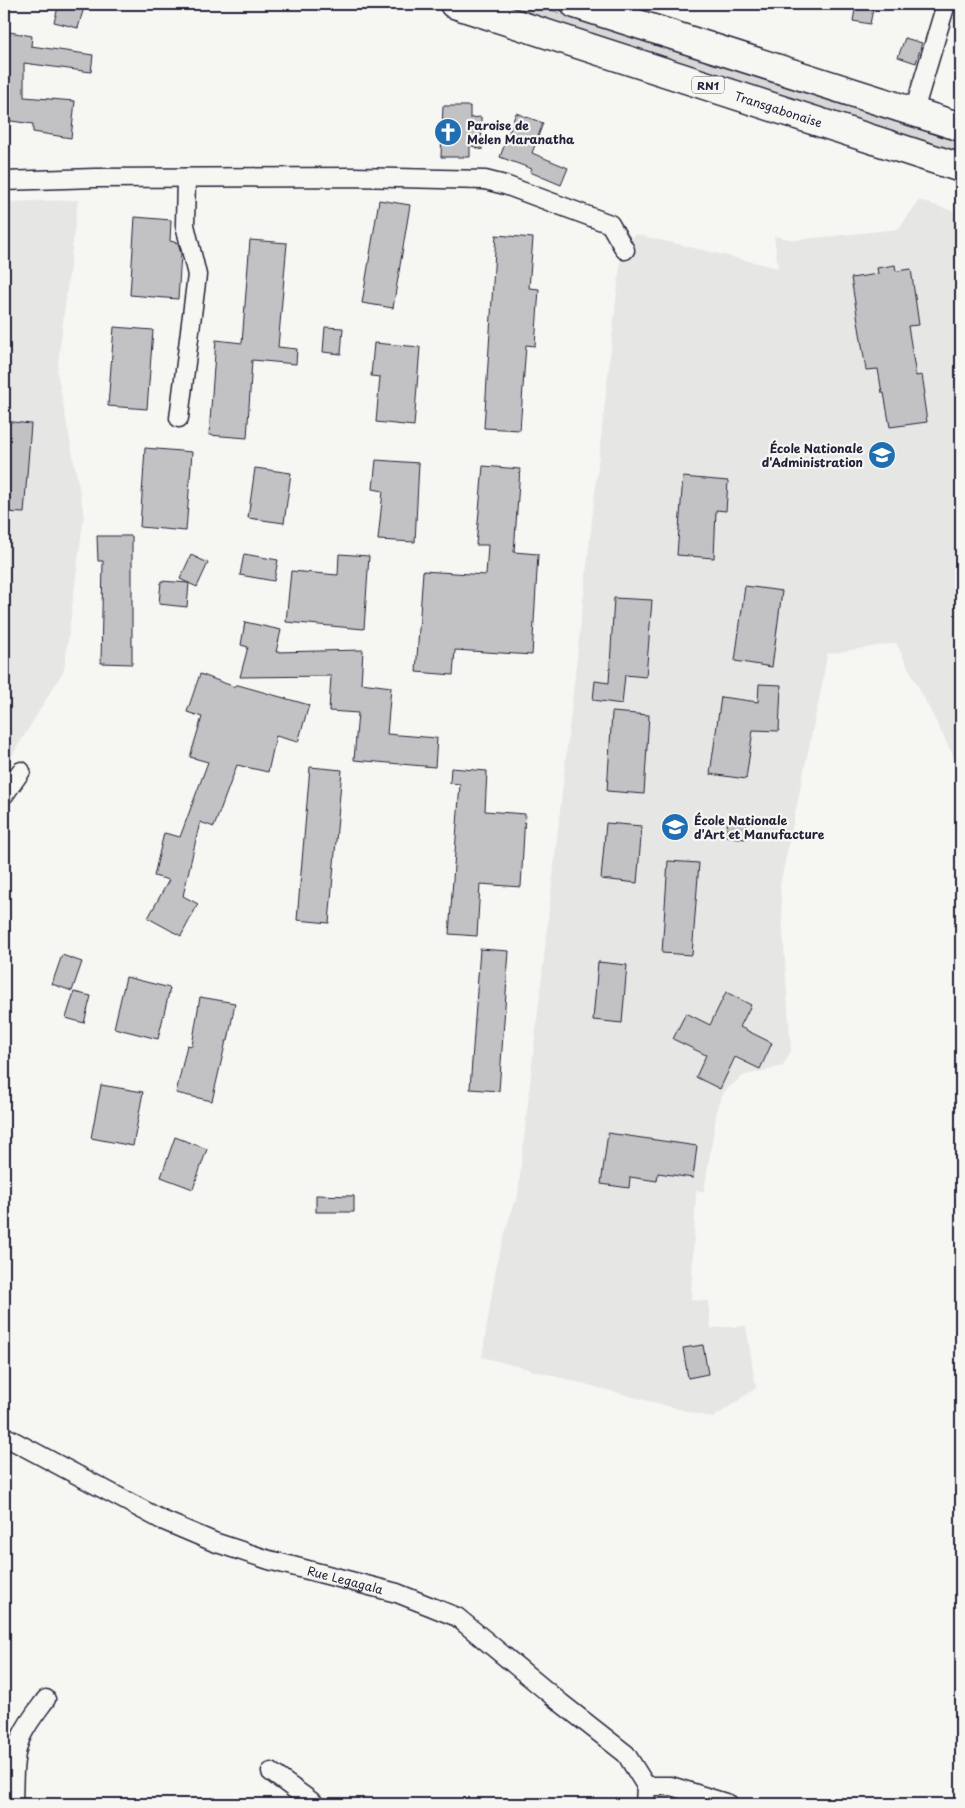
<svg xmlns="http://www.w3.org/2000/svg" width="965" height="1808" viewBox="0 0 965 1808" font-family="'Playpen Sans',sans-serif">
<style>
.built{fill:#e6e6e4}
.green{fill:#d7d7d7;stroke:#7c7c89}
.building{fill:#c2c2c4;stroke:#22223b}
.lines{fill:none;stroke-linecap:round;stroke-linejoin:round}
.minor-casing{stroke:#22223b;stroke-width:21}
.trunk-casing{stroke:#22223b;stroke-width:31}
.minor{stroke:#f6f6f2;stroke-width:18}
.trunk{stroke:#f6f6f2;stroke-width:28}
.labels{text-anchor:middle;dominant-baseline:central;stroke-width:4.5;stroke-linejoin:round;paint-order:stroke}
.shield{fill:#f6f6f2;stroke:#626272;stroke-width:1}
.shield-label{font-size:11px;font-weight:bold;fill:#22223b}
.street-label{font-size:12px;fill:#22223b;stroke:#f6f6f2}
.poi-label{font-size:12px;font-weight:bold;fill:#22223b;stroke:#f6f6f2;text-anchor:start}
</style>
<rect width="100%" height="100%" fill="#f6f6f2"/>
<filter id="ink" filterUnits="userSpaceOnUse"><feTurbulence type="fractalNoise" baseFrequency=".02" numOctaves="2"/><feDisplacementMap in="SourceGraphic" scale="10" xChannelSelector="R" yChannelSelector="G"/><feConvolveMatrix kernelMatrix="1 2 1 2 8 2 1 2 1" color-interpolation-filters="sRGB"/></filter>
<g filter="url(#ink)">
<path class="built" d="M 78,200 L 57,372 L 84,514 L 64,670 L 4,769 L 4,202 Z
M 919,200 L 961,214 L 961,771 L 896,643 L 827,654 L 822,685 L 780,885 L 791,1051 L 783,1066 L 743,1076 L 725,1091 L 718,1104 L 704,1191 L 696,1191 L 691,1300 L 708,1301 L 711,1328 L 746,1326 L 756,1388 L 713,1418 L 482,1357 L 497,1261 L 514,1202 L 517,1202 L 621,256 L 635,234 L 778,268 L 774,236 L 795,240 L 899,229 Z"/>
<path class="green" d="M 496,4 L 532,4 L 961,142 L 961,154 Z"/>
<path class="building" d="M 59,4 L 85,4 L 78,28 L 54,22 Z
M 856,4 L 874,4 L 870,24 L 853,21 Z
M 4,31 L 32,36 L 31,46 L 93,55 L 91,72 L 24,63 L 24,97 L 75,101 L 71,138 L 33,132 L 33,124 L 4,120 Z
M 905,38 L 922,43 L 916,63 L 898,57 Z
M 443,106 L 470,106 L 470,118 L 481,117 L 482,150 L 470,145 L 470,157 L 441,157 Z
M 516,113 L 543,123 L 532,153 L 568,168 L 561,185 L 530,172 L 532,169 L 500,157 Z
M 379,200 L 410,205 L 393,308 L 362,303 Z
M 135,217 L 171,220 L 170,241 L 178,243 L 181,254 L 178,299 L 130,295 Z
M 496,235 L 533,238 L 529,288 L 539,289 L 535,346 L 526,345 L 520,430 L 484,428 Z
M 250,240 L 287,243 L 278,347 L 297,349 L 296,364 L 252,360 L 247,438 L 209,435 L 216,340 L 242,343 Z
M 895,265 L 896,271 L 911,269 L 919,325 L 908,326 L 916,376 L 922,375 L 925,394 L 923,394 L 927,422 L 890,427 L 884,393 L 882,393 L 878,369 L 866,370 L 851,278 L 878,274 L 877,268 Z
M 114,327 L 153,330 L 147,409 L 108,406 Z
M 325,327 L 343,328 L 341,354 L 323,352 Z
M 374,343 L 420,347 L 414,426 L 376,422 L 380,377 L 371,376 Z
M 4,421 L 31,424 L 24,513 L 4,512 Z
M 145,448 L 192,452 L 186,531 L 140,527 Z
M 376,460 L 419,463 L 415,542 L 378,540 L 383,491 L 373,489 Z
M 483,466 L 520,469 L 514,552 L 538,554 L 532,655 L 455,650 L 453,675 L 416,672 L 423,571 L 486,575 L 488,545 L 476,545 Z
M 255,468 L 291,473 L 284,523 L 248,518 Z
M 683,477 L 728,481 L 726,511 L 716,510 L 714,558 L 677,555 Z
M 97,536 L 132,536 L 132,664 L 101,663 L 103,561 L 98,561 Z
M 244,554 L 278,560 L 274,581 L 240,575 Z
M 339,554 L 369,556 L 364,629 L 286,622 L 291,571 L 338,575 Z
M 191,555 L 208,563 L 197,587 L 180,579 Z
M 161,581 L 189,583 L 187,607 L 159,604 Z
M 745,586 L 782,591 L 772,667 L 735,661 Z
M 614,598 L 652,600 L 646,677 L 625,675 L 622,704 L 593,700 L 595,681 L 609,683 Z
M 245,622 L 281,630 L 276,652 L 363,650 L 361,683 L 391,687 L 387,734 L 437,738 L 435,767 L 354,760 L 358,713 L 329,711 L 331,676 L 240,677 L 248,647 L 241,645 Z
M 200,674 L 235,687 L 235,685 L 238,685 L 309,705 L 298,742 L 276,736 L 268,772 L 237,765 L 214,827 L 200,822 L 183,896 L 198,904 L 181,936 L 148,918 L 169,880 L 154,876 L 164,833 L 180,837 L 208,762 L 190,757 L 202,717 L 187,712 Z
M 759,684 L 781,685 L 779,731 L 753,730 L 746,779 L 710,774 L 721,697 L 758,702 Z
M 612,712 L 649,715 L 644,794 L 607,791 Z
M 310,767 L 342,770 L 329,923 L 297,920 Z
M 451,768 L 487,771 L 485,811 L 525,814 L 521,887 L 480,884 L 477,936 L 449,934 L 460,784 L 450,783 Z
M 728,820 L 747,822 L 745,839 L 726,836 Z
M 606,823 L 642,826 L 637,883 L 601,879 Z
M 668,861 L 699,863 L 692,955 L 662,953 Z
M 480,949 L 509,951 L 499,1091 L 470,1089 Z
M 62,955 L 82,962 L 72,991 L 52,984 Z
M 598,962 L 627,965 L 622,1023 L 593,1020 Z
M 126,977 L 170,988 L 158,1039 L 114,1028 Z
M 74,992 L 91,996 L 84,1023 L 66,1018 Z
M 726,992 L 751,1005 L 740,1027 L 772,1043 L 760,1069 L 735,1057 L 720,1089 L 696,1077 L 706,1055 L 673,1039 L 686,1013 L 710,1025 Z
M 200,997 L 235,1003 L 228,1041 L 226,1041 L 212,1101 L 176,1093 L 187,1045 L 192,1046 Z
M 101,1085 L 143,1092 L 133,1146 L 91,1138 Z
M 608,1133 L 697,1146 L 693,1178 L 658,1173 L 657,1181 L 630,1177 L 629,1188 L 601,1184 Z
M 175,1137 L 207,1149 L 193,1189 L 161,1177 Z
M 316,1195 L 354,1196 L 354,1212 L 316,1212 Z
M 703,1345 L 708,1374 L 688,1378 L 683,1348 Z"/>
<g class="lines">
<g class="minor-casing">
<g id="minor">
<path d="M 914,111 L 946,4"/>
<path d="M 4,181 L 95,178 L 354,177 L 485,180 L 505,185 L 610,224 L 625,250"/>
<path d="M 179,418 L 197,275 L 185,225 L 186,178"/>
<path d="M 4,795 L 21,771"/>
<path id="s1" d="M 4,1436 L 162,1520 L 214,1542 L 269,1560 L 397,1593 L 457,1617 L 561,1703 L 626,1754 L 646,1786"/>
<path d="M 271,1772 L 315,1804"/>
<path d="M 646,1786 L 671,1786 L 729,1804"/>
<path d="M 13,1804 C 14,1781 12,1756 22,1735 C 28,1722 38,1710 46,1699"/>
<path d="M 645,1804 L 646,1786"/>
</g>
</g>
<g class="trunk-casing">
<g id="trunk">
<path id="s2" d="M 454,4 L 961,168"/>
<path d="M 575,4 L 961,127"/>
</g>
</g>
<use href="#minor" class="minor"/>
<use href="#trunk" class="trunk"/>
</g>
</g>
<defs>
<g id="church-disc" transform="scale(1.4375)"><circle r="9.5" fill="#1f6fb2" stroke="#f6f6f2"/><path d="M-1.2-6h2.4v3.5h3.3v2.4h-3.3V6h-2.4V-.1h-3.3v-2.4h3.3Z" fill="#fff"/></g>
<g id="university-disc" transform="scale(1.4375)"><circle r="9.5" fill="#1f6fb2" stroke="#f6f6f2"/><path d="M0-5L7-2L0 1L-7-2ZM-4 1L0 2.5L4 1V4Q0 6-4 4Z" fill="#fff"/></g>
</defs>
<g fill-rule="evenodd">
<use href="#church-disc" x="448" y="132"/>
<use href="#university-disc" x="882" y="455"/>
<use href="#university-disc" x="675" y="827"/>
</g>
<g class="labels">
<rect class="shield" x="692" y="76.5" width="32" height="17" rx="4"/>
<g class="shield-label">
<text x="708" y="85">RN1</text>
</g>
<g class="street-label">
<text stroke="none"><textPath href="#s2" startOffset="341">Transgabonaise</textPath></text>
<text stroke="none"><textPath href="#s1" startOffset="372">Rue Legagala</textPath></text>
</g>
<g class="poi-label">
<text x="467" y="125">Paroise de<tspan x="467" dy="14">Melen Maranatha</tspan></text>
<text x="863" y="448" text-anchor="end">École Nationale<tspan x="863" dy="14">d'Administration</tspan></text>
<text x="694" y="820">École Nationale<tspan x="694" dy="14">d'Art et Manufacture</tspan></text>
</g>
</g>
<rect width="965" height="1808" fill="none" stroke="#f6f6f2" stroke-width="20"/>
<rect x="10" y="10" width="945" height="1788" fill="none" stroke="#22223b" stroke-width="2" filter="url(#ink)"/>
</svg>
